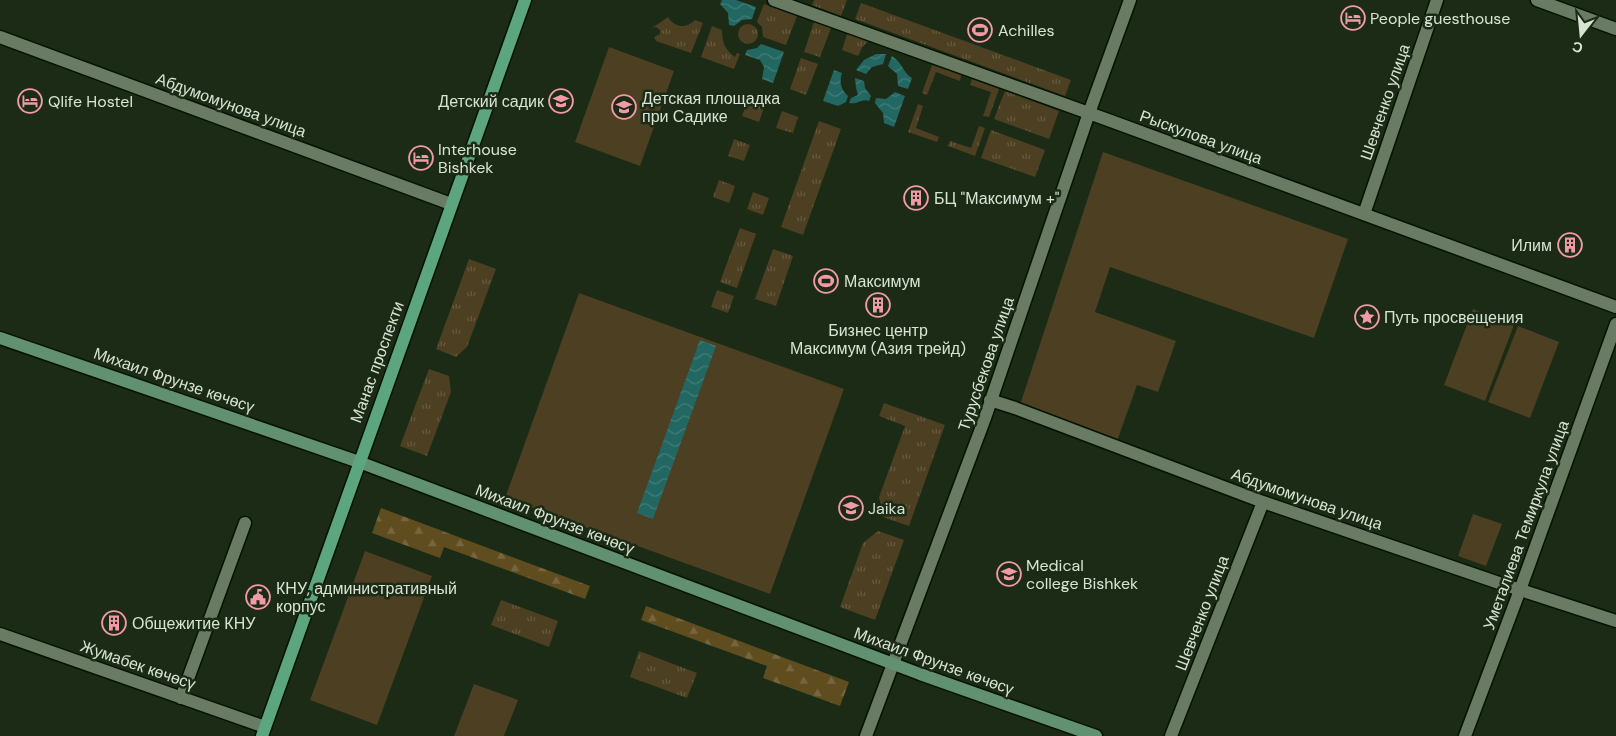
<svg xmlns="http://www.w3.org/2000/svg" width="1616" height="736" viewBox="0 0 1616 736" font-family="'DM Sans',sans-serif">
<style>
.grass{fill:url(#grass-tufts)}
.forest{fill:url(#forest-firs)}
.green{fill:#4d3f21}
.water{fill:url(#water-waves)}
.lines{fill:none;stroke-linecap:round;stroke-linejoin:round}
.minor-casing{stroke:#051301;stroke-width:15}
.tertiary-casing{stroke:#051301;stroke-width:15}
.secondary-casing{stroke:#051301;stroke-width:15}
.primary-casing{stroke:#051301;stroke-width:15}
.minor{stroke:#697b62;stroke-width:12}
.tertiary{stroke:#697b62;stroke-width:12}
.secondary{stroke:#629171;stroke-width:12}
.primary{stroke:#5ba67f;stroke-width:12}
.labels{text-anchor:middle;dominant-baseline:central;stroke-width:5;stroke-linejoin:round;paint-order:stroke}
.poi-label{font-size:16px;fill:#d8e3d4;stroke:#1b2b15;text-anchor:start}
.street-label{font-size:16px;fill:#d8e3d4;stroke:#1b2b15}
</style>
<defs>
<pattern id="grass-tufts" width="24" height="20" patternUnits="userSpaceOnUse" patternTransform="scale(1.25)"><rect width="24" height="20" fill="#4d3f21"/><path d="M3 7l-1-3M5 7V3M7 7l1-3M15 17l-1-3M17 17v-4M19 17l1-3" fill="none" stroke="#665b40"/></pattern>
<pattern id="forest-firs" width="22" height="20" patternUnits="userSpaceOnUse" patternTransform="scale(1.25)"><rect width="22" height="20" fill="#604d1f"/><path d="M5 1l3.5 6h-7zM16 11l3.5 6h-7z" fill="#76663f"/></pattern>
<pattern id="water-waves" width="16" height="10" patternUnits="userSpaceOnUse" patternTransform="scale(1.25)"><rect width="16" height="10" fill="#236762"/><path d="M0 5q4-4 8 0t8 0" fill="none" stroke="#427d78"/></pattern>
</defs>
<rect width="100%" height="100%" fill="#1b2b15"/>
<path class="grass" d="M 814,0 L 847,0 L 841,16 L 812,5 Z
M 861,3 L 1071,80 L 1065,96 L 855,19 Z
M 764,4 L 797,16 L 786,45 L 763,37 L 762,27 L 757,22 Z
M 668,17 C 675,28 686,29 695,20 L 703,23 L 691,53 L 656,41 L 654,37 L 660,34 L 660,30 L 656,27 L 652,28 Z
M 814,22 L 831,28 L 820,57 L 804,52 Z
M738 34a10 10 0 1 1 20 0a10 10 0 1 1-20 0Z
M 712,26 L 722,30 C 722,42 725,50 735,57 L 737,53 L 740,54 L 734,69 L 701,57 Z
M 849,28 L 874,37 L 863,46 L 858,56 L 842,50 Z
M 801,58 L 818,64 L 806,95 L 790,89 Z
M 932,65 L 961,75 L 960,81 L 936,72 L 927,95 L 922,93 Z
M 972,79 L 999,89 L 989,117 L 983,116 L 991,92 L 970,85 Z
M 1005,91 L 1059,111 L 1049,139 L 994,119 Z
M 748,99 L 765,105 L 759,122 L 742,116 Z
M 918,104 L 923,106 L 916,128 L 939,137 L 937,142 L 908,132 Z
M 782,111 L 798,117 L 793,133 L 776,128 Z
M 819,121 L 841,129 L 803,235 L 781,227 Z
M 979,126 L 985,128 L 975,156 L 948,146 L 950,141 L 971,148 Z
M 991,130 L 1045,150 L 1035,177 L 981,158 Z
M 734,139 L 750,145 L 744,161 L 728,156 Z
M 719,180 L 735,186 L 729,203 L 713,197 Z
M 753,192 L 769,198 L 763,215 L 747,209 Z
M 740,228 L 756,234 L 737,288 L 720,282 Z
M 773,249 L 793,256 L 776,306 L 755,299 Z
M 469,259 L 496,269 L 467,347 L 456,357 L 436,349 Z
M 717,290 L 734,296 L 728,313 L 711,307 Z
M 429,369 L 449,376 L 451,392 L 427,456 L 400,446 Z
M 884,403 L 945,425 L 909,526 L 883,517 L 879,497 L 905,426 L 879,416 Z
M 878,531 L 904,540 L 875,620 L 840,607 L 863,543 Z
M 501,600 L 558,621 L 549,647 L 491,625 Z
M 639,651 L 697,673 L 687,698 L 630,677 Z"/>
<path class="forest" d="M 381,508 L 590,586 L 585,599 L 444,547 L 440,558 L 372,533 Z
M 646,606 L 849,682 L 840,706 L 763,678 L 767,666 L 641,620 Z"/>
<path class="green" d="M 609,47 L 674,71 L 640,166 L 575,142 Z
M 1103,152 L 1348,239 L 1314,338 L 1110,267 L 1095,312 L 1176,341 L 1158,392 L 1137,385 L 1116,444 L 1019,408 Z
M 579,293 L 844,389 L 770,594 L 505,498 Z
M 1473,309 L 1514,325 L 1485,401 L 1444,385 Z
M 1518,326 L 1559,342 L 1530,418 L 1488,402 Z
M 1473,514 L 1502,524 L 1486,566 L 1458,556 Z
M 365,551 L 432,576 L 377,725 L 310,700 Z
M 474,684 L 518,700 L 504,736 L 454,736 Z"/>
<path class="water" d="M 722,0 L 736,0 L 756,7 L 752,19 L 742,20 L 734,26 L 729,25 L 728,13 L 720,4 Z
M 761,44 L 784,52 L 773,83 L 762,79 L 764,67 L 760,60 L 745,55 L 747,50 L 757,48 Z
M 876,54 L 886,54 L 883,64 L 872,67 L 866,74 L 856,70 L 864,60 Z
M 892,56 C 903,63 903,73 912,78 L 908,89 L 898,86 L 897,74 L 888,66 Z
M 834,70 L 842,73 C 839,82 841,90 848,96 L 846,102 L 838,106 L 823,101 Z
M 855,78 L 864,81 L 865,88 L 871,96 L 869,101 C 862,98 857,105 849,103 L 851,98 L 858,95 L 856,88 Z
M 895,92 L 905,96 L 894,127 L 884,123 L 883,113 L 875,103 L 876,98 L 886,99 Z
M 700,340 L 716,346 L 653,519 L 637,513 Z"/>
<g class="lines">
<g class="minor-casing">
<path id="minor" d="M 1537,0 L 1616,29
M 0,37 L 451,204
M 1364,214 L 1437,0
M 990,400 L 1015,408 L 1263,502 L 1499,583 L 1616,621
M 0,634 L 265,727
M 181,698 L 245,523
M 866,736 L 985,418 L 1089,113 L 1130,0
M 1171,736 L 1263,502
M 1465,736 L 1520,590 L 1616,324"/>
</g>
<g class="tertiary-casing">
<path id="tertiary" d="M 774,0 L 1111,121 L 1616,307"/>
</g>
<g class="secondary-casing">
<path id="secondary" d="M 0,338 L 359,462 L 920,674 L 1096,736"/>
</g>
<g class="primary-casing">
<path id="primary" d="M 262,736 L 525,0"/>
</g>
<use href="#minor" class="minor"/>
<use href="#tertiary" class="tertiary"/>
<use href="#secondary" class="secondary"/>
<use href="#primary" class="primary"/>
</g>
<defs>
<g id="hotel-ring" transform="scale(1.25)"><circle r="9.5" fill="#1b2b15" stroke="#f39aa8" stroke-width="1.5"/><path d="M-6-4.5h1.5V1H6V5H4.5V3h-9V5H-6ZM-4 0a1.8 1.8 0 1 1 3.6 0ZM.5 0V-2.5h3Q6-2.5 6 0Z" fill="#f39aa8"/></g>
<g id="stadium-ring" transform="scale(1.25)"><circle r="9.5" fill="#1b2b15" stroke="#f39aa8" stroke-width="1.5"/><path d="M0-5a6.5 5 0 1 0 0 10a6.5 5 0 1 0 0-10ZM-3.5-1.8h7v3.6h-7Z" fill="#f39aa8"/></g>
<g id="school-ring" transform="scale(1.25)"><circle r="9.5" fill="#1b2b15" stroke="#f39aa8" stroke-width="1.5"/><path d="M0-5L7-2L0 1L-7-2ZM-4 1L0 2.5L4 1V4Q0 6-4 4Z" fill="#f39aa8"/></g>
<g id="building-ring" transform="scale(1.25)"><circle r="9.5" fill="#1b2b15" stroke="#f39aa8" stroke-width="1.5"/><path d="M-4-6H4V6H1V3H-1V6H-4ZM-2.5-4.3h1.7v1.8h-1.7ZM.8-4.3h1.7v1.8H.8ZM-2.5-1h1.7V.8h-1.7ZM.8-1h1.7V.8H.8Z" fill="#f39aa8"/></g>
<g id="sight-ring" transform="scale(1.25)"><circle r="9.5" fill="#1b2b15" stroke="#f39aa8" stroke-width="1.5"/><path d="M0-6L1.8-2.2L6-1.7L2.9 1.2L3.7 5.4L0 3.3L-3.7 5.4L-2.9 1.2L-6-1.7L-1.8-2.2Z" fill="#f39aa8"/></g>
<g id="university-ring" transform="scale(1.25)"><circle r="9.5" fill="#1b2b15" stroke="#f39aa8" stroke-width="1.5"/><path d="M0-5L7-2L0 1L-7-2ZM-4 1L0 2.5L4 1V4Q0 6-4 4Z" fill="#f39aa8"/></g>
<g id="civic-ring" transform="scale(1.25)"><circle r="9.5" fill="#1b2b15" stroke="#f39aa8" stroke-width="1.5"/><path d="M-.6-6.5H3V-4.5H.6V-3L4-1V1h2V6H-6V1h2V-1L-.6-3ZM-1.2 2.5V6h2.4V2.5Z" fill="#f39aa8"/></g>
</defs>
<g fill-rule="evenodd">
<use href="#hotel-ring" x="1353" y="18"/>
<use href="#stadium-ring" x="980" y="30"/>
<use href="#hotel-ring" x="30" y="101"/>
<use href="#school-ring" x="561" y="101"/>
<use href="#school-ring" x="624" y="107"/>
<use href="#hotel-ring" x="421" y="158"/>
<use href="#building-ring" x="916" y="198"/>
<use href="#building-ring" x="1570" y="245"/>
<use href="#stadium-ring" x="826" y="281"/>
<use href="#building-ring" x="878" y="305"/>
<use href="#sight-ring" x="1367" y="317"/>
<use href="#university-ring" x="851" y="508"/>
<use href="#university-ring" x="1009" y="574"/>
<use href="#civic-ring" x="258" y="597"/>
<use href="#building-ring" x="114" y="623"/>
</g>
<g class="labels">
<g class="poi-label">
<text x="1370" y="18">People guesthouse</text>
<text x="998" y="30">Achilles</text>
<text x="642" y="98">Детская площадка<tspan x="642" dy="18">при Садике</tspan></text>
<text x="48" y="101">Qlife Hostel</text>
<text x="544" y="101" text-anchor="end">Детский садик</text>
<text x="438" y="149">Interhouse<tspan x="438" dy="18">Bishkek</tspan></text>
<text x="934" y="198">БЦ "Максимум +"</text>
<text x="1552" y="245" text-anchor="end">Илим</text>
<text x="844" y="281">Максимум</text>
<text x="1384" y="317">Путь просвещения</text>
<text x="878" y="330" text-anchor="middle">Бизнес центр<tspan x="878" dy="18">Максимум (Азия трейд)</tspan></text>
<text x="868" y="508">Jaika</text>
<text x="1026" y="565">Medical<tspan x="1026" dy="18">college Bishkek</tspan></text>
<text x="276" y="588">КНУ, административный<tspan x="276" dy="18">корпус</tspan></text>
<text x="132" y="623">Общежитие КНУ</text>
</g>
<g class="street-label">
<text transform="translate(1385 102) rotate(-71)">Шевченко улица</text>
<text transform="translate(231 105) rotate(20)">Абдумомунова улица</text>
<text transform="translate(1201 137) rotate(20)">Рыскулова улица</text>
<text transform="translate(377 362) rotate(-70)">Манас проспекти</text>
<text transform="translate(986 364) rotate(-71)">Турусбекова улица</text>
<text transform="translate(174 380) rotate(19)">Михаил Фрунзе көчөсү</text>
<text transform="translate(1307 499) rotate(19)">Абдумомунова улица</text>
<text transform="translate(555 519) rotate(21)">Михаил Фрунзе көчөсү</text>
<text transform="translate(1526 525) rotate(-70)">Уметалиева Темиркула улица</text>
<text transform="translate(1202 613) rotate(-69)">Шевченко улица</text>
<text transform="translate(934 661) rotate(20)">Михаил Фрунзе көчөсү</text>
<text transform="translate(138 665) rotate(19)">Жумабек көчөсү</text>
</g>
</g>
<g transform="translate(1581 35) rotate(196)" stroke="#1b2b15" stroke-width="4" paint-order="stroke">
<path d="M0-4L9 19L0 12L-9 19Z" fill="#d8e3d4"/>
<text y="-8" font-size="14" font-weight="bold" text-anchor="middle" fill="#d8e3d4">С</text>
</g>
</svg>
